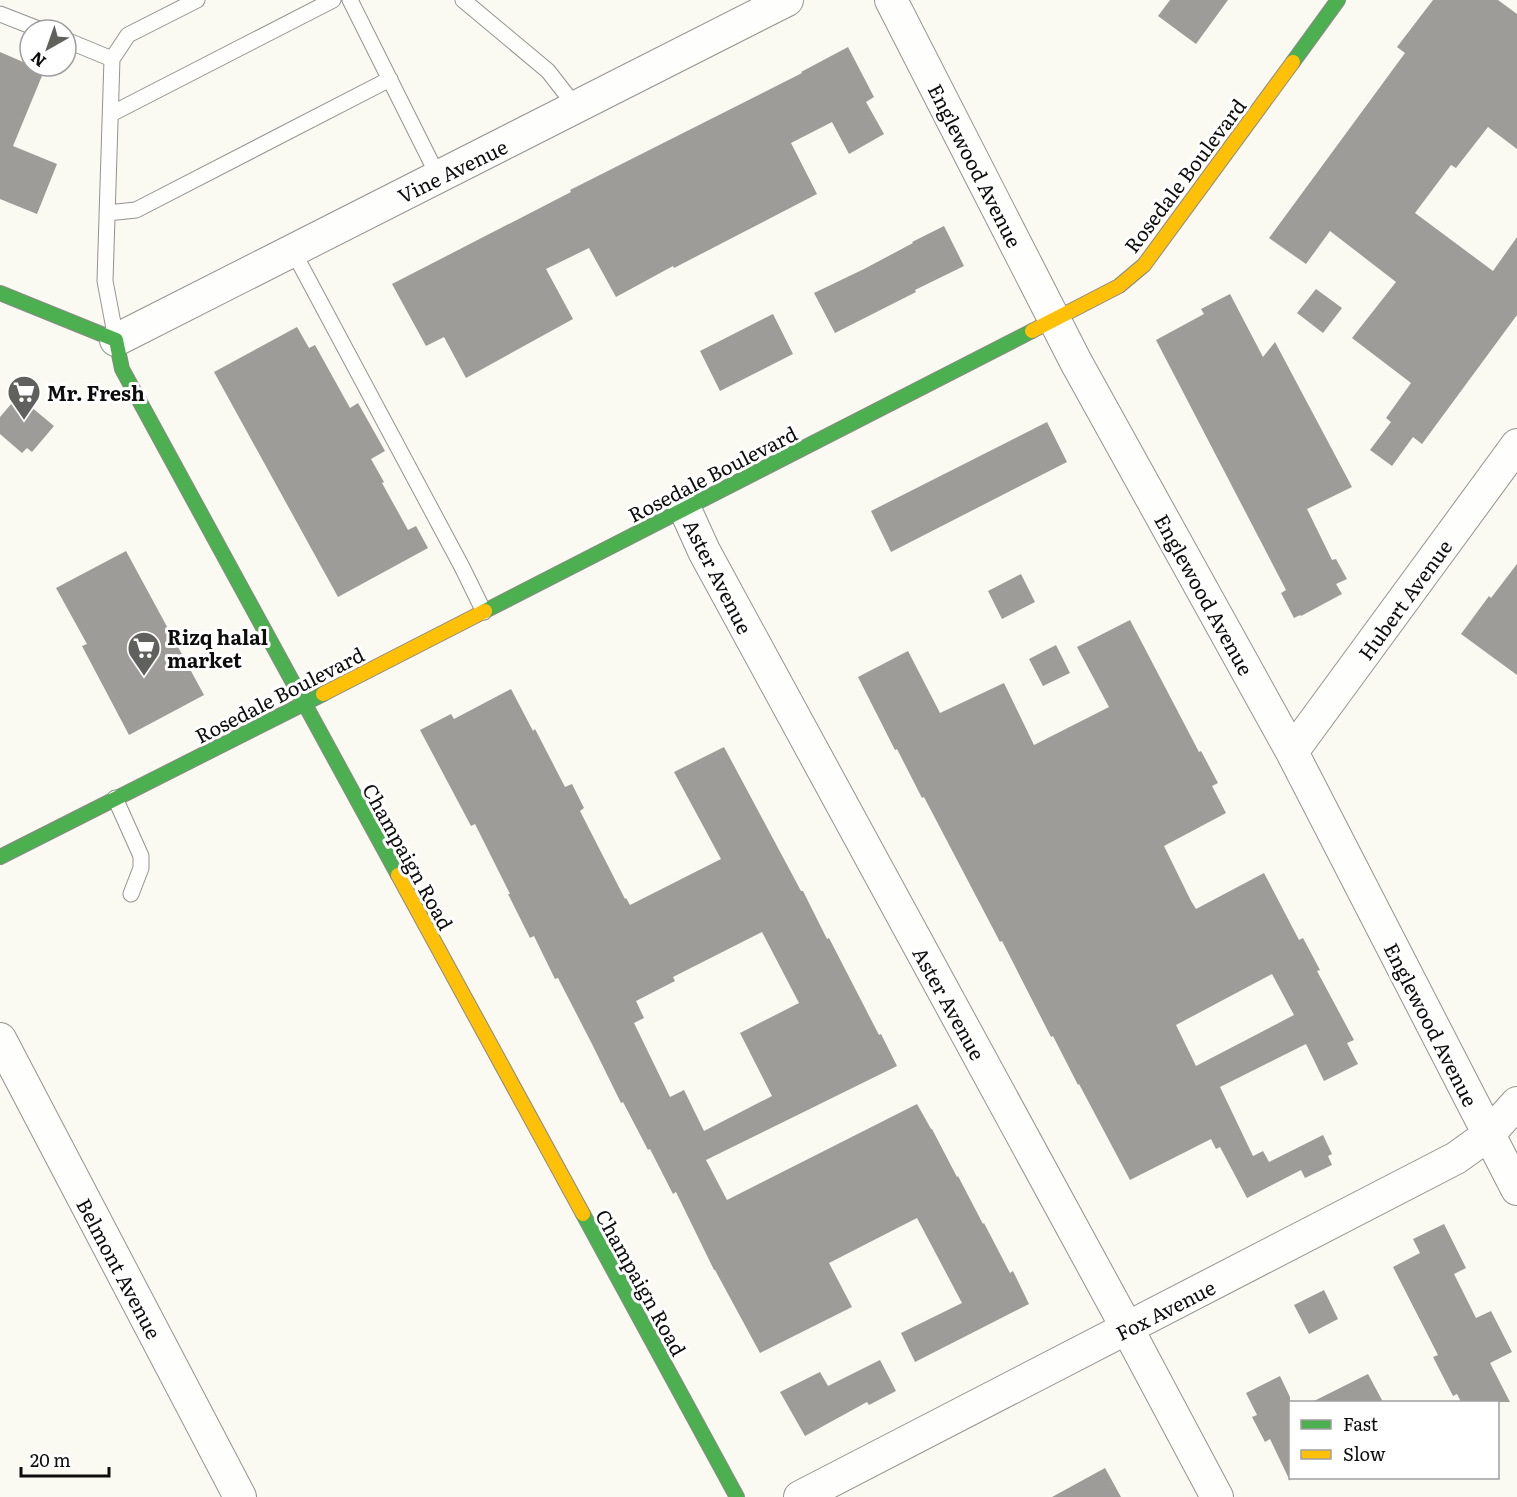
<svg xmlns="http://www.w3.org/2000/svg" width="1517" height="1497" viewBox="0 0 1517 1497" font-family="Literata,serif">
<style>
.building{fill:#9e9c98;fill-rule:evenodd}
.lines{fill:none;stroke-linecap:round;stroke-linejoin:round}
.lane-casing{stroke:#949390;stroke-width:17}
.street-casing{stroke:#949390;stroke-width:34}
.fast-casing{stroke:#8a8a87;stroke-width:16}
.slow-casing{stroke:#8a8a87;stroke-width:16}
.lane{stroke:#fefefd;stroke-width:15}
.street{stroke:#fefefd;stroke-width:32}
.fast{stroke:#4caf50;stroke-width:14}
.slow{stroke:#ffc107;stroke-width:14}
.labels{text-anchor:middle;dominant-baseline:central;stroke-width:6;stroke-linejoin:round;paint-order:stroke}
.street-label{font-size:20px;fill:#0d0d0d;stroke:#fff}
.poi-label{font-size:20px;font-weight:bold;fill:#0d0d0d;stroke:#fff;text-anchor:start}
</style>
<rect width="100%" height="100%" fill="#faf9f2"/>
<path class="building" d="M 1170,0 L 1228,0 L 1196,44 L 1158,16 Z
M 1433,0 L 1498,0 L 1517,14 L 1517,149 L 1488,127 L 1456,168 L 1451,165 L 1415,213 L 1493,271 L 1517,237 L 1517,315 L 1422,444 L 1413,437 L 1392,466 L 1370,450 L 1391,422 L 1386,418 L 1411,383 L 1352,338 L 1396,282 L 1330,231 L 1306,264 L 1269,238 L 1405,53 L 1397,47 Z
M 848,47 L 874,97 L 866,102 L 884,134 L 849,154 L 832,122 L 791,143 L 817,194 L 674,268 L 673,266 L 616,297 L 589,248 L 546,269 L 573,319 L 466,378 L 444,337 L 426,346 L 392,284 L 571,192 L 570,190 L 802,73 L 801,72 Z
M 0,52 L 30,65 L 30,66 L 44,71 L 13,146 L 57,164 L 37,214 L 0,199 Z
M 944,226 L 964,266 L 915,290 L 916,292 L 835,333 L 814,293 L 864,269 L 913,243 L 912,242 Z
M 1316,289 L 1342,308 L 1323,333 L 1297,313 Z
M 1230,294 L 1263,357 L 1275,342 L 1352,487 L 1307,509 L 1332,560 L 1336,559 L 1347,579 L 1336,584 L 1342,594 L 1301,616 L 1300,615 L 1294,618 L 1281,593 L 1286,590 L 1156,340 L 1204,314 L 1201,309 Z
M 773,314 L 793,354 L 720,391 L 700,351 Z
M 297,327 L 309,348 L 315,345 L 350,408 L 358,403 L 385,451 L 371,459 L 384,482 L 382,483 L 408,530 L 416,526 L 428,548 L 338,597 L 214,372 Z
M 18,396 L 54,426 L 32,452 L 27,448 L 22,453 L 0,434 L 0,417 Z
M 1047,422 L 1067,462 L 891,552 L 871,511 Z
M 126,551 L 204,695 L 129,735 L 82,646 L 87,644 L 56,588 Z
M 1517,564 L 1517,675 L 1461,634 L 1489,596 L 1491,598 Z
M 1021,574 L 1035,602 L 1002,619 L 988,591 Z
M 1130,620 L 1199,752 L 1201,751 L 1218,783 L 1212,786 L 1226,813 L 1164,846 L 1191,901 L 1196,909 L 1264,873 L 1299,940 L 1303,938 L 1320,970 L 1317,971 L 1354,1040 L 1347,1043 L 1358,1064 L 1324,1081 L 1306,1044 L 1220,1087 L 1253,1156 L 1263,1151 L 1269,1162 L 1323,1135 L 1332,1154 L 1328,1156 L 1332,1165 L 1305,1178 L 1301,1170 L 1247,1198 L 1220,1147 L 1216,1149 L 1211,1139 L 1130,1180 L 1079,1084 L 1078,1085 L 1053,1036 L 1051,1037 L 1002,941 L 1000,942 L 924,797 L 922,798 L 897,749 L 895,750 L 858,677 L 908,651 L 940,713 L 1004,683 L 1034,745 L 1109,707 L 1077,647 ZM 1272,974 L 1294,1015 L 1196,1066 L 1176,1025 Z
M 1056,645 L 1070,673 L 1043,686 L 1029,659 Z
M 511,689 L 533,731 L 535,729 L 565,787 L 572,784 L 584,808 L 580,811 L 625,899 L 626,898 L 630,905 L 721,859 L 674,772 L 724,747 L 801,891 L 803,891 L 827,939 L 829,938 L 879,1035 L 881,1034 L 897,1066 L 706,1160 L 727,1200 L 917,1104 L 931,1129 L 932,1129 L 957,1177 L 958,1176 L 983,1224 L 984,1223 L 1010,1273 L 1013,1271 L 1029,1304 L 915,1362 L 901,1333 L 962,1303 L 917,1218 L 829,1263 L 852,1307 L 760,1353 L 715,1270 L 714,1270 L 676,1192 L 673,1194 L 650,1149 L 648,1150 L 623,1102 L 621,1103 L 592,1044 L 558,978 L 555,979 L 534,936 L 530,938 L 508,894 L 510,894 L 475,824 L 471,826 L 420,730 L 451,714 L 454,719 ZM 762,932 L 799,1003 L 740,1033 L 772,1096 L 704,1131 L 684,1090 L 670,1097 L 634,1023 L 644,1018 L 636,1001 L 675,981 L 673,977 Z
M 1444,1224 L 1466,1268 L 1454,1274 L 1476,1318 L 1491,1311 L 1512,1352 L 1490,1363 L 1510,1402 L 1461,1402 L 1457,1394 L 1453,1396 L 1433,1357 L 1438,1355 L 1393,1267 L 1420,1253 L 1413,1239 Z
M 1324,1290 L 1338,1319 L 1309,1334 L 1294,1305 Z
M 880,1360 L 896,1391 L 869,1405 L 867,1402 L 805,1436 L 780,1392 L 820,1372 L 828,1386 Z
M 1368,1374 L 1383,1402 L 1312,1402 Z
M 1280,1376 L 1290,1397 L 1290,1481 L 1270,1439 L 1265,1442 L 1252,1417 L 1257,1415 L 1246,1393 Z
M 1105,1468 L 1121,1497 L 1052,1497 Z"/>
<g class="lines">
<g class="lane-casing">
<path id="lane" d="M 350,0 L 438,176
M 463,0 L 548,71 L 576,107
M 0,14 L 41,30
M 66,40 L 112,59
M 111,114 L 333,0
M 107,213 L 136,210 L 390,79
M 293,251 L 462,567 L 484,612
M 116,339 L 105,281 L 112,59 L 128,35 L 197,0
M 115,798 L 141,856 L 141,868 L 131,894"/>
</g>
<g class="street-casing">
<path id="street" d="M 891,0 L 1076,362 L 1292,752 L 1517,1189
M 116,340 L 787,0
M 685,509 L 704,551 L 1127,1328 L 1217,1497
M 1292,752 L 1517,445
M 0,1039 L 240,1497
M 800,1497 L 1456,1158 L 1488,1135 L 1517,1103"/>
</g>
<g class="fast-casing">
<path id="fast" d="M 1293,62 L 1338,0
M 0,293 L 116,340 L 122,369 L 398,875
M 485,611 L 1032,331
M 0,857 L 323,694
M 583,1214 L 737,1497"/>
</g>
<g class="slow-casing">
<path id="slow" d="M 1032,331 L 1119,286 L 1144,265 L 1293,62
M 323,694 L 485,611
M 398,875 L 583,1214"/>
</g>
<use href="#lane" class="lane"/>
<use href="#street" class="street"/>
<use href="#fast" class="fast"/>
<use href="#slow" class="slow"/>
</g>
<defs>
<g id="supermarket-pin" transform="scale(1.725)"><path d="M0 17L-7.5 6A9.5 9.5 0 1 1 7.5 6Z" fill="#60605d" stroke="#fff"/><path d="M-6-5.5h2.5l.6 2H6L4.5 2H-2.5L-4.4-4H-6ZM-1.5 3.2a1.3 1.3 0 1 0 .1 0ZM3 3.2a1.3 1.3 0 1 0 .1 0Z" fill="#fff"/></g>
</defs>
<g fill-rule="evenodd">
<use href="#supermarket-pin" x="24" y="392"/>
<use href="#supermarket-pin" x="144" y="648"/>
</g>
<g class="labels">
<g class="street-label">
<text transform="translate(976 165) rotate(63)">Englewood Avenue</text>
<text transform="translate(452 170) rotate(-26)">Vine Avenue</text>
<text transform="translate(1184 175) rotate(-53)">Rosedale Boulevard</text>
<text transform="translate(712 473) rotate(-27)">Rosedale Boulevard</text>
<text transform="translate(719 576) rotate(63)">Aster Avenue</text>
<text transform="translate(1205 594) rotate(61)">Englewood Avenue</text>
<text transform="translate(1404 599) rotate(-54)">Hubert Avenue</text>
<text transform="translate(279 694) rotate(-27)">Rosedale Boulevard</text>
<text transform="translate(409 856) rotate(61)">Champaign Road</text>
<text transform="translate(950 1003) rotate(61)">Aster Avenue</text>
<text transform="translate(1432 1024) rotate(63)">Englewood Avenue</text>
<text transform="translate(120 1268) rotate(62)">Belmont Avenue</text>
<text transform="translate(642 1282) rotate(61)">Champaign Road</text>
<text transform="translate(1165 1309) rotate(-27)">Fox Avenue</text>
</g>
<g class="poi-label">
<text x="47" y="392">Mr. Fresh</text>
<text x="167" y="636">Rizq halal<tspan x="167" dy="23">market</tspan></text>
</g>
</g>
<rect x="1289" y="1401" width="210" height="78" fill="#ffffff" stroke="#9e9e9e" stroke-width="1.5"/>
<rect x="1301" y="1420" width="30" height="9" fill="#4caf50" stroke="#9e9e9e" stroke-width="1.5"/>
<text x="1343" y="1431" font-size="18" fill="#0d0d0d">Fast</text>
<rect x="1301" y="1450" width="30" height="9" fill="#ffc107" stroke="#9e9e9e" stroke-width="1.5"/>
<text x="1343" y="1461" font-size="18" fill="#0d0d0d">Slow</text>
<g transform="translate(48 48) rotate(220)"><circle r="28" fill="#ffffff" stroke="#9e9e9e" stroke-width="1.5"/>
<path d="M0-4.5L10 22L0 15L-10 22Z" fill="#60605d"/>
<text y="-9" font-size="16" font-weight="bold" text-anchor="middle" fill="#0d0d0d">N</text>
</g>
<path d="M21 1467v9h88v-9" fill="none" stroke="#0d0d0d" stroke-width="3"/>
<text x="30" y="1467" font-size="18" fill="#0d0d0d" stroke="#ffffff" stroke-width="4.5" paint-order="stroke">20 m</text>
</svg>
